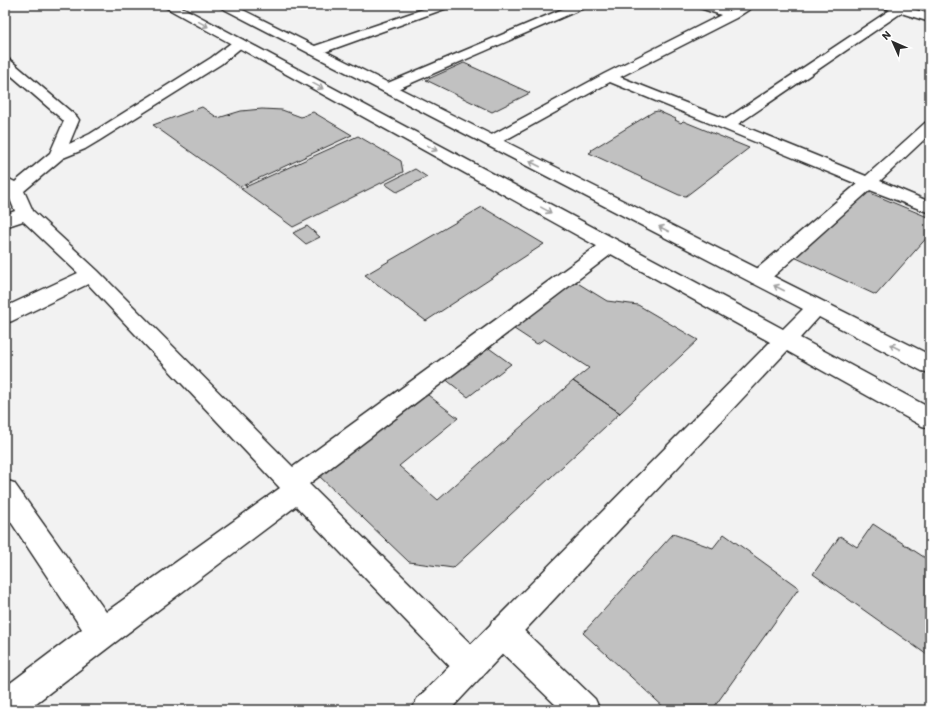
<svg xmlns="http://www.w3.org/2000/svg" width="935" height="715" viewBox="0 0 935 715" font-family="Itim,sans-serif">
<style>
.building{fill:#c1c1c1;stroke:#2b2b2b}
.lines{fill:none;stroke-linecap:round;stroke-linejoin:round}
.street-casing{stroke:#2b2b2b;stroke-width:3}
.secondary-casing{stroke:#2b2b2b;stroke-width:3}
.street{fill:#fff;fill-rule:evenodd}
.secondary{fill:#fff;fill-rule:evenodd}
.oneway{stroke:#a0a0a0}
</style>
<rect width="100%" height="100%" fill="#f2f2f2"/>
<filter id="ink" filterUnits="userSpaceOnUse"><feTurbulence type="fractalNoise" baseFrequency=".025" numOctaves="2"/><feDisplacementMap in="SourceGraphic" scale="8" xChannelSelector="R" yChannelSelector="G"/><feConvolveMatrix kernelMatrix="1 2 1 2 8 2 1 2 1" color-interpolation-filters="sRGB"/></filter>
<g filter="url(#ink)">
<path class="building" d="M 464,63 L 530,93 L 492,112 L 426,80 Z
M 202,107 L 218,118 L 241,111 L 262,109 L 282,110 L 301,117 L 313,112 L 352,135 L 240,187 L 153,125 Z
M 658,111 L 676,119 L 675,120 L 681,123 L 683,121 L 749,148 L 686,196 L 679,195 L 589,153 L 592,151 L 591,150 L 653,112 Z
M 358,136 L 401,161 L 403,172 L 293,227 L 241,189 Z
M 415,169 L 427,177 L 397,192 L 385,184 Z
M 863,190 L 930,218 L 930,234 L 876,295 L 792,256 Z
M 482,207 L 544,244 L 426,321 L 365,275 Z
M 307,226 L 320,237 L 306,244 L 293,233 Z
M 571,279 L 607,301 L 638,305 L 698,340 L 620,413 L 573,381 L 589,368 L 544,339 L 537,344 L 508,325 Z
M 486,346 L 511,364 L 468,397 L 444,378 Z
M 573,381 L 620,413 L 453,568 L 409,562 L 316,473 L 424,392 L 458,418 L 399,466 L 438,500 Z
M 873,524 L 930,561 L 930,657 L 813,574 L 840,536 L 857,547 Z
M 673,534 L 713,548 L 724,534 L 799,588 L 712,710 L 667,710 L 583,633 Z"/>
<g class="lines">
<g class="street-casing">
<path id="street" d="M 435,5 L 452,5 L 450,7 L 319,54 L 309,54 L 308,51 L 309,48 Z
M 572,5 L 588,5 L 586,7 L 393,91 L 388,92 L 383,91 L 381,88 L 383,85 Z
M 695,5 L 713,5 L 730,11 L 741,5 L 756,5 L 736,18 L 620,77 L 726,119 L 890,10 L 885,8 L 884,5 L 912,5 L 909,8 L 930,14 L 930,22 L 901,13 L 738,124 L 866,176 L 925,123 L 930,121 L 930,134 L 880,181 L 930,202 L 930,213 L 870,190 L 766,283 L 759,284 L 752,283 L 749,278 L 752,273 L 857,184 L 610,82 L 498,144 L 492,146 L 486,144 L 484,141 L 486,138 L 604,74 L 721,15 L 697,7 Z
M 239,39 L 243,40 L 245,43 L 243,46 L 221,64 L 100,140 L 85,149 L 63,158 L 24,191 L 33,211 L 98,271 L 293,467 L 604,241 L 611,239 L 618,241 L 620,245 L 618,249 L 309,484 L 482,655 L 487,666 L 482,677 L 471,682 L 460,677 L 296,506 L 113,644 L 27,710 L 5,710 L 5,687 L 82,629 L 5,513 L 5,480 L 14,483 L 106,612 L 280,488 L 88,284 L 12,321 L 5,323 L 5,307 L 78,273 L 23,221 L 5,227 L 5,215 L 15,211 L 7,192 L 5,190 L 5,177 L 15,182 L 50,153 L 64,121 L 5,70 L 5,59 L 10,60 L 77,117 L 79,120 L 69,144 L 90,134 L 211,58 L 235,40 Z
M 503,617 L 514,621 L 595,699 L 600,710 L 561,710 L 492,643 L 488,632 L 492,621 Z"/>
</g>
<g class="secondary-casing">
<path id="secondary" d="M 163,5 L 178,5 L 783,329 L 803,309 L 220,7 L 218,5 L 233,5 L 930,355 L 930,373 L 922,371 L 819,317 L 800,338 L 930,408 L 930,428 L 922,426 L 787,351 L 450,710 L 412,710 L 417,699 L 770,342 L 165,7 Z"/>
</g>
<use href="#street" class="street"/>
<use href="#secondary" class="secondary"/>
</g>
<defs><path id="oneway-shaft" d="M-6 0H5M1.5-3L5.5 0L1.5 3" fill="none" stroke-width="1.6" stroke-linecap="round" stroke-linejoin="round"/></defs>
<g class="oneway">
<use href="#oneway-shaft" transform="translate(203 24) rotate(29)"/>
<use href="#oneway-shaft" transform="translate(318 86) rotate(29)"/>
<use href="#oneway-shaft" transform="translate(432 148) rotate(29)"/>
<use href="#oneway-shaft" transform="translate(535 164) rotate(-153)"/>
<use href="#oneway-shaft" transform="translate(546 210) rotate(29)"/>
<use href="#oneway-shaft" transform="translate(664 229) rotate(-153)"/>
<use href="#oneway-shaft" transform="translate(779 288) rotate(-153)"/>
<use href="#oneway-shaft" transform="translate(895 347) rotate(-153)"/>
</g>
</g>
<rect width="935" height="715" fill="none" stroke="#fff" stroke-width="20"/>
<rect x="10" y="10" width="915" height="695" fill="none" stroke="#2b2b2b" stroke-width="1.5" filter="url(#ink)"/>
<g transform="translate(893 42) rotate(315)" stroke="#ffffff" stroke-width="3" paint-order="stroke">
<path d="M0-3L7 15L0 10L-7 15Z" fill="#2b2b2b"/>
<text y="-6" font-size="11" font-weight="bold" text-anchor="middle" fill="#2b2b2b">N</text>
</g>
</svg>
